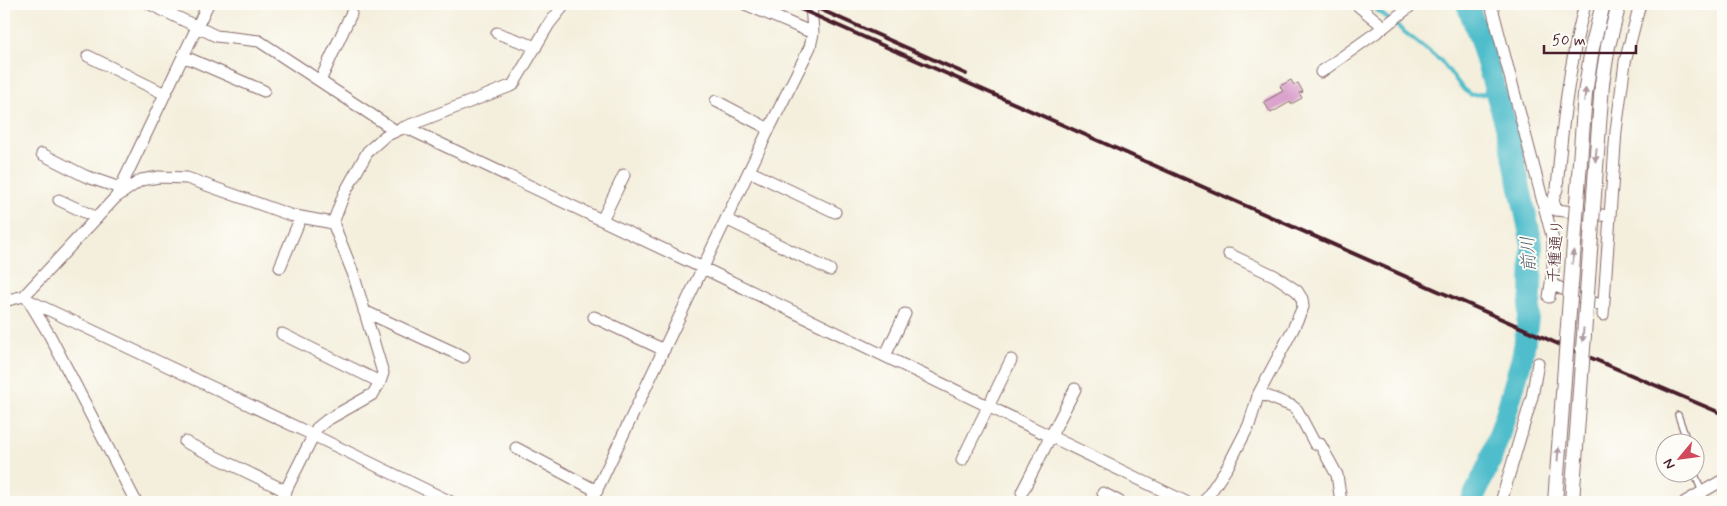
<svg xmlns="http://www.w3.org/2000/svg" width="1727" height="506" viewBox="0 0 1727 506" font-family="Mynerve,'Klee One',sans-serif">
<style>
.lines{fill:none;stroke-linecap:round;stroke-linejoin:round}
.stream{stroke:#50bdcb;stroke-width:4}
.river{stroke:#50bdcb;stroke-width:22}
.building{fill:#d596c7}
.service-casing{stroke:#866869;stroke-width:8}
.minor-casing{stroke:#866869;stroke-width:13}
.service{stroke:#fff;stroke-width:5.5}
.minor{stroke:#fff;stroke-width:11}
.rail{stroke:#4a1f2b;stroke-width:4}
.tertiary-bridge-casing{stroke:#866869;stroke-width:16;stroke-linecap:butt}
.tertiary-bridge{stroke:#fff;stroke-width:14}
.oneway{fill:#ae9aa0}
.labels{text-anchor:middle;dominant-baseline:central;stroke-width:4;stroke-linejoin:round;paint-order:stroke}
.street-label{font-size:16px;fill:#4a1f2b;stroke:#fdfcf7}
.water-label{font-size:18px;font-style:italic;fill:#4c5e6b;stroke:#fdfcf7}
</style>
<rect width="100%" height="100%" fill="#fdfcf7"/>
<filter id="ink" filterUnits="userSpaceOnUse"><feTurbulence type="fractalNoise" baseFrequency=".02" numOctaves="2"/><feDisplacementMap in="SourceGraphic" scale="10" xChannelSelector="R" yChannelSelector="G"/><feConvolveMatrix kernelMatrix="1 2 1 2 8 2 1 2 1" color-interpolation-filters="sRGB"/></filter>
<filter id="wash" filterUnits="userSpaceOnUse"><feTurbulence type="fractalNoise" baseFrequency=".0096" numOctaves="4" result="noise"/><feDisplacementMap in="SourceGraphic" scale="20" xChannelSelector="R" yChannelSelector="G"/><feGaussianBlur stdDeviation="1.12" result="paint"/><feColorMatrix in="noise" values="0 0 0 0 0 0 0 0 0 0 0 0 0 0 0 0 0 1.4 0 .05"/><feComposite in="paint" operator="in"/></filter>
<g filter="url(#wash)">
<rect width="100%" height="100%" fill="#f4efdd"/>
<g class="lines">
<path class="stream" d="M 1369,4 L 1441,61 L 1464,90 L 1471,95 L 1483,94 L 1496,91"/>
<path class="river" d="M 1467,4 L 1478,33 L 1508,132 L 1532,244 L 1531,296 L 1523,354 L 1506,414 L 1490,462 L 1471,502"/>
</g>
<g id="blocks">
<path class="building" d="M 1291,80 L 1294,85 L 1298,83 L 1303,92 L 1299,93 L 1302,98 L 1291,104 L 1290,102 L 1271,113 L 1264,102 L 1283,91 L 1280,86 Z"/>
</g>
</g>
<g filter="url(#ink)">
<use href="#blocks" fill-opacity="0" stroke="#866869" stroke-width="1"/>
<g class="lines">
<g class="service-casing">
<path id="service" d="M 1678,415 L 1688,444
M 1694,472 L 1702,492"/>
</g>
<g class="minor-casing">
<path id="minor" d="M 150,4 L 216,36 L 259,41 L 396,131
M 745,4 L 813,33
M 1356,4 L 1384,27
M 1491,4 L 1553,240 L 1553,270 L 1549,297
M 1585,4 C 1569,65 1562,126 1557,189 L 1553,200 L 1556,210 L 1610,216
M 497,33 L 536,47
M 88,56 L 165,94
M 183,56 L 264,91
M 1321,72 L 1384,27 L 1413,4
M 320,81 L 351,14
M 716,101 L 769,129
M 405,127 L 703,268 L 1186,502
M 42,154 L 85,176 L 120,188
M 749,171 L 835,212
M 116,197 L 208,4
M 59,200 L 97,218
M 726,219 L 830,270
M 602,220 L 624,175
M 280,267 L 301,217
M 1551,284 L 1604,307
M 4,301 L 24,296 L 115,198 L 141,180 L 159,177 L 187,178 L 290,215 L 333,223
M 29,301 L 50,336 L 136,502
M 30,301 L 313,435 L 451,502
M 364,311 L 464,357
M 1603,315 L 1616,131 L 1625,62 L 1640,4
M 594,317 L 664,350
M 282,334 L 380,382
M 885,356 L 905,314
M 1259,393 L 1292,406 L 1297,410 L 1315,444 L 1320,444 L 1337,475 L 1341,502
M 185,442 L 286,491
M 516,448 L 597,491
M 962,460 L 1011,360
M 1022,492 L 1075,389
M 1103,493 L 1120,502
M 280,502 L 317,428 L 327,420 L 373,394 L 380,382 L 383,373 L 353,273 L 333,223 L 344,194 L 368,151 L 385,136 L 405,127 L 513,85 L 549,24 L 565,4
M 591,502 L 769,129 L 810,47 L 813,33 L 811,4
M 1204,502 L 1228,466 L 1249,425 L 1259,393 L 1293,329 L 1303,307 L 1302,299 L 1297,291 L 1275,276 L 1229,254
M 1501,502 L 1532,397 L 1538,363
M 1685,502 L 1723,480"/>
</g>
<use href="#service" class="service"/>
<use href="#minor" class="minor"/>
<path class="rail" d="M 789,4 L 1556,343 L 1723,414
M 808,4 L 966,74"/>
<g class="tertiary-bridge-casing">
<path id="tertiary-bridge" d="M 1555,502 L 1585,94 L 1592,48 L 1603,4
M 1572,502 L 1602,84 L 1608,46 L 1619,4"/>
</g>
<use href="#tertiary-bridge" class="tertiary-bridge"/>
</g>
<defs><path id="oneway-solid" d="M-6-.8H1V-3.2L6.5 0L1 3.2V.8H-6Z" transform="scale(1.25)"/></defs>
<g class="oneway">
<use href="#oneway-solid" transform="translate(1585 95) rotate(-84)"/>
<use href="#oneway-solid" transform="translate(1596 155) rotate(95)"/>
<use href="#oneway-solid" transform="translate(1573 257) rotate(-86)"/>
<use href="#oneway-solid" transform="translate(1583 335) rotate(94)"/>
<use href="#oneway-solid" transform="translate(1558 454) rotate(-86)"/>
</g>
</g>
<g class="labels">
<g class="street-label">
<text transform="translate(1556 251) rotate(-86)">千種通り</text>
</g>
<g class="water-label">
<text transform="translate(1529 254) rotate(-93)">前川</text>
</g>
</g>
<rect width="1727" height="506" fill="none" stroke="#fdfcf7" stroke-width="20"/>
<g transform="translate(1680 458) rotate(241)"><circle r="24" fill="#fdfcf7" stroke="#b5a4a5"/>
<path d="M0-4L9 19L0 12L-9 19Z" fill="#d1495b"/>
<text y="-8" font-size="14" font-weight="bold" text-anchor="middle" fill="#4a1f2b">N</text>
</g>
<path d="M1544 45v8h92v-8" fill="none" stroke="#4a1f2b" stroke-width="2.5"/>
<text x="1552" y="45" font-size="15" fill="#4a1f2b" stroke="#fdfcf7" stroke-width="4" paint-order="stroke">50 m</text>
</svg>
